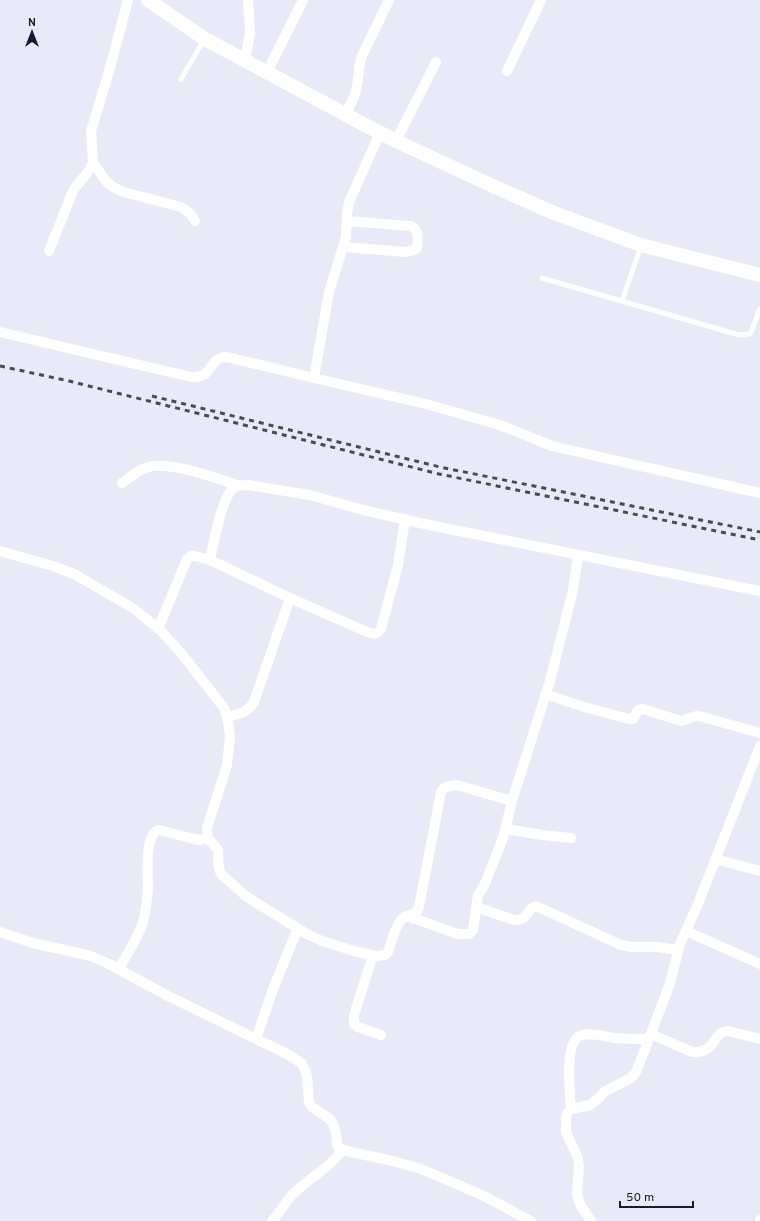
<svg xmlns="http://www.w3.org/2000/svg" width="760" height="1221" viewBox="0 0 760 1221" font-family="Overpass,sans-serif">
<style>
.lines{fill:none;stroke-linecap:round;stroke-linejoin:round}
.service{stroke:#fff;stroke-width:5}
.minor{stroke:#fff;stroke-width:10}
.secondary{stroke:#fff;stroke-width:14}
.rail{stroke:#48485f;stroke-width:3;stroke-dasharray:5 5;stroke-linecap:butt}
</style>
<rect width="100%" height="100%" fill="#e8eaf8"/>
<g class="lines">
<path class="service" d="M 181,79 L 204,40
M 542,278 L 739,335 L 750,334 L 752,330 L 760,309
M 622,301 L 641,246"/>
<path class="minor" d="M 245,60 L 250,33 L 248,0
M 507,71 L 541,0
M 267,72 L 303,0
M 345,114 C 348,108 352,103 354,97 C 359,84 358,71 361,58 L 389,0
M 396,141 L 436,62
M 93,162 C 104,179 107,187 127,193 L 181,207 L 191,214 L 195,221
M 344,247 L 405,252 L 414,250 L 417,248 C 418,239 419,230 411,226 L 347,221
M 49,251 L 73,191 C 79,181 90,173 93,162 L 91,131 L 110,68 L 128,0
M 0,332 L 191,377 C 194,377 198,377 201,376 C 213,372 211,357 227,357 L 314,378 L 426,404 L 500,425 L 552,446 L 565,449 L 760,493
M 314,378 L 329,292 L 346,237 L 347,213 L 349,202 L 380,133
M 122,483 C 130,477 139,469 149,467 C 169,461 217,478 237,485
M 0,551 L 53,566 L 74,574 L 133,608 L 161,631 L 181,653 L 224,708 L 228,721 L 230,736 L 227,765 L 207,828 L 208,838 L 218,850 C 219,859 216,866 222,875 L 247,897 L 307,934 L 322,941 L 357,952 L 377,956 L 385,955 L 388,952 C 391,943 395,926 402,919 C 408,912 415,918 419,907 L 441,792 C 445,786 450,785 457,785 L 512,801
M 210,560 C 214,542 221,500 233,488 C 237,485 242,485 248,485 L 310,495 L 363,510 L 434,526 L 760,591
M 158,629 L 187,559 L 191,556 L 195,556 L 210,560 L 290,598 L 367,632 C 373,634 377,635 381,629 L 398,565 L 405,519
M 545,694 L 584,707 L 629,719 L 633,719 L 638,710 L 643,709 L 681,721 C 688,720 692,715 699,716 L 760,733
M 227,717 C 239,714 247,713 254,702 L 290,598
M 506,829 L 542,835 L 571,838
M 715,859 L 760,871
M 476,907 L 514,920 C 529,921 525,909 536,906 L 621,945 L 632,947 L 657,947 L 678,950
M 407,916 L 458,934 L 469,934 L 473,930 L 478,895 L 484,886 L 503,838 L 512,801 L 550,681 L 573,590 L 578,555
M 686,931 L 760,964
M 0,932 L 33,943 L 91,956 L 107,963 L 168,996 L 283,1052 L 294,1058 L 302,1064 L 305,1069 L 307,1077 L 309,1102 L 312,1107 L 330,1119 L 333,1124 L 336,1133 L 337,1144 L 339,1148 L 351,1152 L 393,1161 L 421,1169 L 482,1195 L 531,1221
M 373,955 L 354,1015 L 354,1024 L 358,1027 L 381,1035
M 119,969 C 127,954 138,938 143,922 C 146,911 147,899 148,888 C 148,876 144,833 159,830 L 198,840 L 208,838
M 651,1034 L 692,1052 C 717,1054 711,1032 728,1031 L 760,1039
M 256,1039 L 272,992 L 298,928
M 571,1109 C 570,1094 563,1040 582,1035 C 593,1032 605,1037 616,1038 C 627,1039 638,1039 649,1039
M 272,1221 C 280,1213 285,1202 293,1194 C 309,1178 330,1168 342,1150
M 591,1221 L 581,1206 L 578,1199 L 577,1192 L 579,1167 L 578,1158 L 566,1132 L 566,1117 L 568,1112 L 571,1109 L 590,1105 L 600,1097 L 604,1092 L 631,1078 L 636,1072 L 649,1039 L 670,983 L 680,944 L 698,904 L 760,746
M 760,1221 L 760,1220"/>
<path class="secondary" d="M 148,0 L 205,39 L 365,125 L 396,141 L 495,187 L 554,213 L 641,245 L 760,275"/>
<path class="rail" d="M 0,366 L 69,381 L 439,474 L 760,540
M 152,396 L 440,467 L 760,532"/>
</g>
<g transform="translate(32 32)" stroke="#e8eaf8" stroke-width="3" paint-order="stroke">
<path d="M0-3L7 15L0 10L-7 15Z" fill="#191933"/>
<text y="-6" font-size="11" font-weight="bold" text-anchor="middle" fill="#191933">N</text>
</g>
<path d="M620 1201v6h73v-6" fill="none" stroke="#191933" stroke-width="2"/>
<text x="626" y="1201" font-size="12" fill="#191933" stroke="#e8eaf8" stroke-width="3" paint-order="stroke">50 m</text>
</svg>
